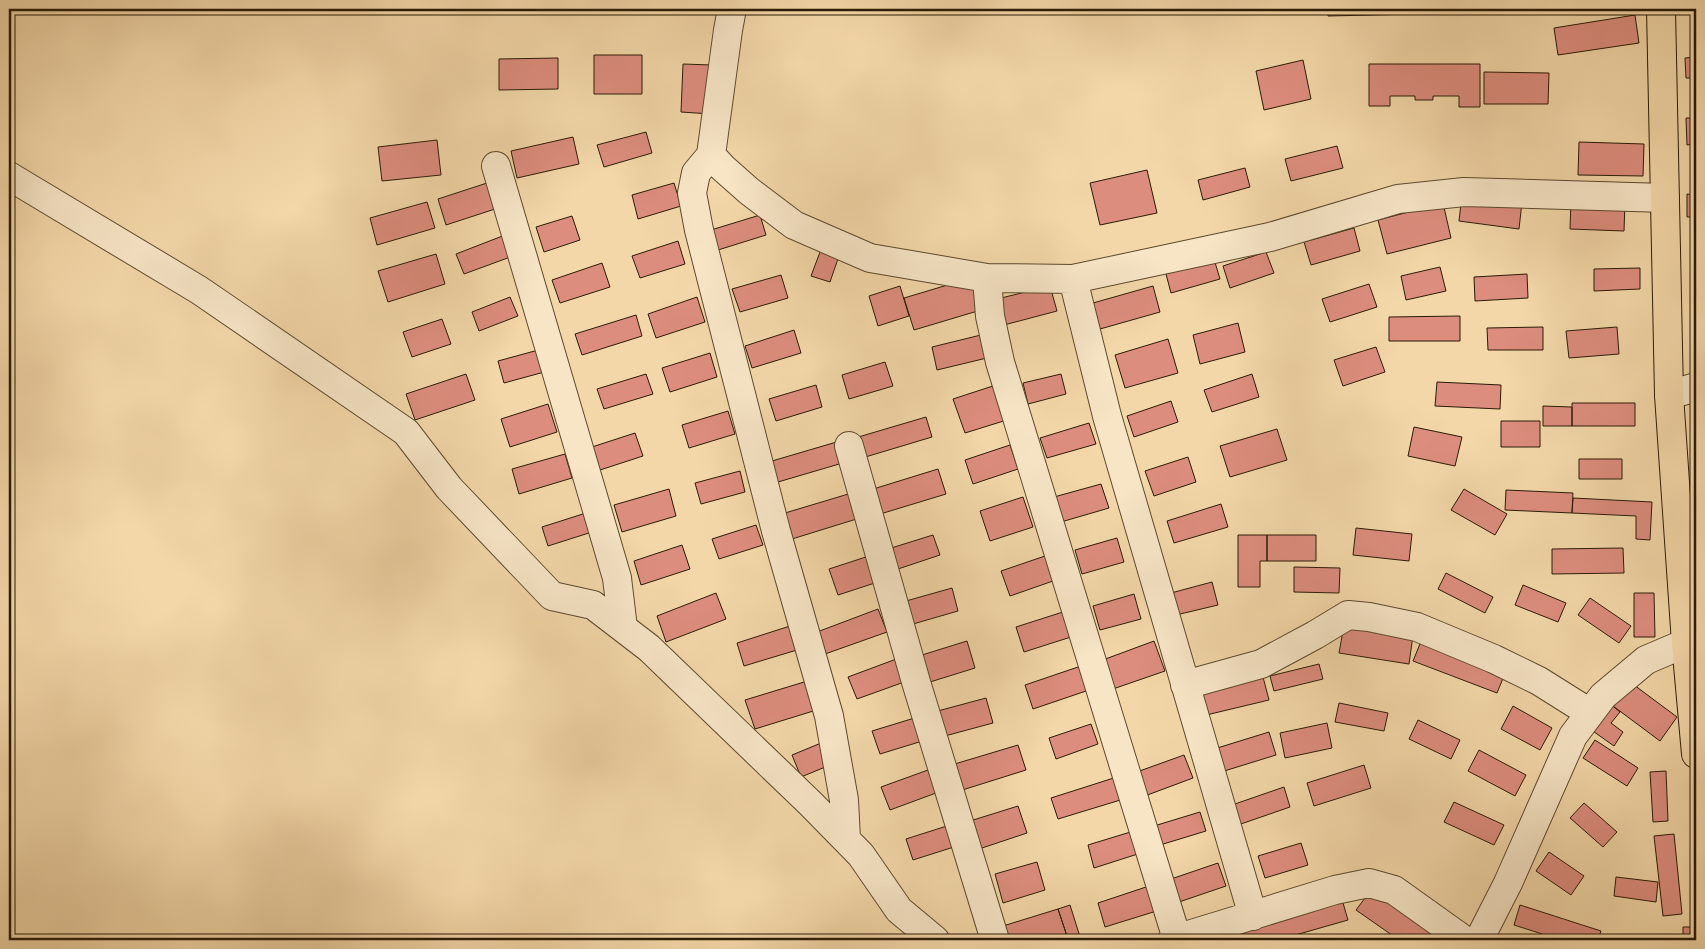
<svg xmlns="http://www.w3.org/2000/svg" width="1705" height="949" viewBox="0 0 1705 949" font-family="'IM FELL Double Pica',serif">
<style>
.building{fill:#dd8d7e;stroke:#2a1b06}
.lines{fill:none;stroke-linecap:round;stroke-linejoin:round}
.minor-casing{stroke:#5c4a2e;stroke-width:30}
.major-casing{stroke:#2a1b06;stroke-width:30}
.minor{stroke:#f7e5c6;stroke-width:28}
.major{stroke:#f3d7a8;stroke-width:28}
</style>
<rect width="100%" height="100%" fill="#f3d7a8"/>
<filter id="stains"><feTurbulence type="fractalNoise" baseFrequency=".004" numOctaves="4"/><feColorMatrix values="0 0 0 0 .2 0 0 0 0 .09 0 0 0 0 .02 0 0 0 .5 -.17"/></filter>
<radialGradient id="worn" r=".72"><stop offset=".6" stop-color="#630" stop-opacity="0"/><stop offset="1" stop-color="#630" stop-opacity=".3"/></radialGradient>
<path class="building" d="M 1328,9 L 1416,9 L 1416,14 L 1328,16 Z
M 1635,15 L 1639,43 L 1558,55 L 1554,28 Z
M 594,55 L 642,55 L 642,94 L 594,94 Z
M 1696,57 L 1696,78 L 1686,78 L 1685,58 Z
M 558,58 L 558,89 L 499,90 L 499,59 Z
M 1303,60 L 1311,99 L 1264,110 L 1256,71 Z
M 683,64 L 712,65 L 711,114 L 681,112 Z
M 1369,64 L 1480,64 L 1480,107 L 1459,107 L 1459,96 L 1433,96 L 1433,100 L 1415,100 L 1415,96 L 1390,96 L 1390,106 L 1369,106 Z
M 1484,72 L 1549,73 L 1548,104 L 1484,104 Z
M 1686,118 L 1696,118 L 1696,144 L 1687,145 Z
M 646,132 L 652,153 L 604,167 L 597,145 Z
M 573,137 L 579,164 L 517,178 L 511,151 Z
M 437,140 L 441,175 L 382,181 L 378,147 Z
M 1579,142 L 1644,144 L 1643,176 L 1578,175 Z
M 1337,146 L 1343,168 L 1291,181 L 1285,159 Z
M 1245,168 L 1250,187 L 1203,200 L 1198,180 Z
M 1147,170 L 1157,213 L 1100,225 L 1090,183 Z
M 487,183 L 495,209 L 446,225 L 438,199 Z
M 674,183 L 681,206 L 638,219 L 632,195 Z
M 1687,194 L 1696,195 L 1696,217 L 1687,217 Z
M 1462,195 L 1522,202 L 1519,229 L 1459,221 Z
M 1571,200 L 1625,202 L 1624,231 L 1570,229 Z
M 427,202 L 435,228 L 377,245 L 370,218 Z
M 1443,203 L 1451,238 L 1387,254 L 1378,220 Z
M 760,215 L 766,235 L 718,250 L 711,230 Z
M 572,216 L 580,240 L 544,252 L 536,227 Z
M 1354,228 L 1360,251 L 1311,265 L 1304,242 Z
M 505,235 L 513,256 L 464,274 L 456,254 Z
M 678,241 L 685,264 L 640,278 L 632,256 Z
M 823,244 L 841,250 L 830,282 L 811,276 Z
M 1266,252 L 1274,273 L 1230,288 L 1223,266 Z
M 436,254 L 445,284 L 388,302 L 378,271 Z
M 1214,259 L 1220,279 L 1171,293 L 1166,274 Z
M 602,263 L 610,287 L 560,303 L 552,280 Z
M 1440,267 L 1446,291 L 1406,300 L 1401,276 Z
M 1640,268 L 1640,289 L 1594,291 L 1594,269 Z
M 1527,274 L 1528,298 L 1475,301 L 1474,277 Z
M 781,275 L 788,298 L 740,312 L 732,289 Z
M 971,278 L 981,310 L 914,330 L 904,298 Z
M 1369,284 L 1377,307 L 1330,322 L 1322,299 Z
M 900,286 L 909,316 L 878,326 L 869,296 Z
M 1050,286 L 1057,311 L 1004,325 L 997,299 Z
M 1153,286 L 1160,312 L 1100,329 L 1093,303 Z
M 510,297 L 518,316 L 479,331 L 472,312 Z
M 697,297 L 705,322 L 656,338 L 648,314 Z
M 636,315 L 642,336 L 582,355 L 575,334 Z
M 1460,316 L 1460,341 L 1389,341 L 1389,317 Z
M 442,319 L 451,344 L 412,357 L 403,332 Z
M 1238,323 L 1245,352 L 1200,364 L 1193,335 Z
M 1543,327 L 1543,350 L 1488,350 L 1487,328 Z
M 1617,327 L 1619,354 L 1569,358 L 1566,331 Z
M 794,330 L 801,353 L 752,368 L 745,346 Z
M 985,334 L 991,357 L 937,370 L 932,347 Z
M 1168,339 L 1178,373 L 1125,388 L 1115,355 Z
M 1376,347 L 1385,372 L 1343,386 L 1334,360 Z
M 542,349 L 548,371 L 504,383 L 498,361 Z
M 710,353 L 717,377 L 670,392 L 662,368 Z
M 885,362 L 893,386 L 849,399 L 842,375 Z
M 466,374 L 475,400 L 415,420 L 406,394 Z
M 646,374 L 653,394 L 604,409 L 597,389 Z
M 1061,374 L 1066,394 L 1028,404 L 1023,383 Z
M 1252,374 L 1259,397 L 1212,412 L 1204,390 Z
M 1437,382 L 1501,385 L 1500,409 L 1435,406 Z
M 999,384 L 1010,419 L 965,433 L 953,399 Z
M 816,385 L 822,407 L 776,421 L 769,399 Z
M 1171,401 L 1178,422 L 1134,437 L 1127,416 Z
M 1572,403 L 1635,403 L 1635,426 L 1572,426 Z
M 548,404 L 557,432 L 510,447 L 501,419 Z
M 1543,406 L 1572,407 L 1572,426 L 1543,426 Z
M 728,411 L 735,434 L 689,448 L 682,425 Z
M 926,417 L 932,437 L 862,458 L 855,438 Z
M 1501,421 L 1540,421 L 1540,447 L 1501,447 Z
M 1089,423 L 1096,444 L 1047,458 L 1040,438 Z
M 1414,427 L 1462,437 L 1455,466 L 1408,456 Z
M 1277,429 L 1287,460 L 1230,477 L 1220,446 Z
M 635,433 L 643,456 L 600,470 L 592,447 Z
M 840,441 L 846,462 L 778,482 L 772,461 Z
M 1010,445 L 1018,469 L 973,484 L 965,460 Z
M 565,454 L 572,478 L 519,494 L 512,469 Z
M 1188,457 L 1196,482 L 1154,496 L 1145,471 Z
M 1579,459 L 1622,459 L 1622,479 L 1579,479 Z
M 938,469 L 946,494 L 877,515 L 870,490 Z
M 740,471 L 745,492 L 701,504 L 695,483 Z
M 1101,484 L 1109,508 L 1061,522 L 1054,497 Z
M 669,489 L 676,516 L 622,532 L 614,505 Z
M 1464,489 L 1507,514 L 1495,535 L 1451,510 Z
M 1506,490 L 1573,493 L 1572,513 L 1505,510 Z
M 855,492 L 863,517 L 792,539 L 785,513 Z
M 1023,497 L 1033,527 L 990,541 L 980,511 Z
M 1573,498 L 1652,502 L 1650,540 L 1636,539 L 1636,516 L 1572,513 Z
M 1221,504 L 1228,527 L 1174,543 L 1167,521 Z
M 586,513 L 592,532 L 548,546 L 542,527 Z
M 756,525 L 763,545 L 719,559 L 712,539 Z
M 1356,528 L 1412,534 L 1409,561 L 1353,555 Z
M 933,535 L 940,555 L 895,570 L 888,549 Z
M 1238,535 L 1267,535 L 1267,561 L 1260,561 L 1260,587 L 1238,587 Z
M 1267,535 L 1316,535 L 1316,561 L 1267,561 Z
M 1117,538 L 1124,562 L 1082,574 L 1075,550 Z
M 682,545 L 690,569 L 641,585 L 634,561 Z
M 1623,548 L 1624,573 L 1552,574 L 1552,549 Z
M 872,555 L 881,581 L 838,595 L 829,569 Z
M 1045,556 L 1053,581 L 1010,596 L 1001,571 Z
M 1294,567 L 1340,568 L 1339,593 L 1294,592 Z
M 1446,573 L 1493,597 L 1485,613 L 1438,589 Z
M 1212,582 L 1218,605 L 1176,615 L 1171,593 Z
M 1523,585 L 1566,603 L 1558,622 L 1515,605 Z
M 952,588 L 958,611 L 913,624 L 906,601 Z
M 716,593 L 726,619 L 666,642 L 657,616 Z
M 1634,593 L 1654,593 L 1655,637 L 1634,637 Z
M 1134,594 L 1141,619 L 1100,630 L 1093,606 Z
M 1590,598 L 1631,626 L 1619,643 L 1578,615 Z
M 878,609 L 887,632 L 825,654 L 817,632 Z
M 1066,611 L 1074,636 L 1024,652 L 1016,627 Z
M 1344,625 L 1413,635 L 1409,664 L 1339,653 Z
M 790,626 L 797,650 L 744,666 L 737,643 Z
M 1422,639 L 1506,671 L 1497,693 L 1413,661 Z
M 967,641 L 975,668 L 930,682 L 922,655 Z
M 1154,641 L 1165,671 L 1110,690 L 1100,661 Z
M 899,658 L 907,681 L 857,699 L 848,677 Z
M 1319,664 L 1323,679 L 1274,691 L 1270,676 Z
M 1081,666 L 1089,690 L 1033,709 L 1025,685 Z
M 1263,677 L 1269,700 L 1202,716 L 1196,694 Z
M 814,679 L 823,708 L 755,729 L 745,700 Z
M 1626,679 L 1677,717 L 1660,741 L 1609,703 Z
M 986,698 L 993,723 L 941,737 L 934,712 Z
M 1339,703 L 1388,713 L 1384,731 L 1335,722 Z
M 1609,703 L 1620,712 L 1611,723 L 1623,732 L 1614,746 L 1590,729 Z
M 1513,706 L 1552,728 L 1540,750 L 1501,729 Z
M 921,716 L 929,739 L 880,754 L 872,731 Z
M 1418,720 L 1460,740 L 1451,759 L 1409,739 Z
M 1327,723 L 1332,748 L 1285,758 L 1280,733 Z
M 1091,724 L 1098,744 L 1056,759 L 1049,738 Z
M 1269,732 L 1276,755 L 1221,772 L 1214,749 Z
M 1595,740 L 1638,768 L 1627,786 L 1583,758 Z
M 826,741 L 835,763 L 801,777 L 792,755 Z
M 1018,745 L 1026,770 L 956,792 L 948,766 Z
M 1479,750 L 1526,775 L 1515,796 L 1468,771 Z
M 1184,755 L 1193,778 L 1142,797 L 1134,773 Z
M 1364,765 L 1371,788 L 1314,806 L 1307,783 Z
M 928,770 L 936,793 L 890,810 L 881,787 Z
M 1666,771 L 1668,821 L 1653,822 L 1650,772 Z
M 1120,776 L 1127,798 L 1058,819 L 1051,798 Z
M 1284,787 L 1290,807 L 1238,825 L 1232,805 Z
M 1454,802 L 1504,825 L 1494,845 L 1444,822 Z
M 1584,803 L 1617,832 L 1603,847 L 1570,818 Z
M 1018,806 L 1027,833 L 979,849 L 970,821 Z
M 1200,812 L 1206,831 L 1160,845 L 1154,826 Z
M 953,824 L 960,845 L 913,860 L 906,839 Z
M 1137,830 L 1144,852 L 1094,868 L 1088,845 Z
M 1674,834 L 1682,914 L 1663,916 L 1654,836 Z
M 1301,843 L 1308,865 L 1265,878 L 1258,856 Z
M 1549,852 L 1584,876 L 1571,895 L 1536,871 Z
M 1037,862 L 1045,890 L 1003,903 L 995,874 Z
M 1218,863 L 1226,886 L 1179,902 L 1171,879 Z
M 1616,877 L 1658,882 L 1656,902 L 1614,896 Z
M 1155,884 L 1163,909 L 1105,927 L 1098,903 Z
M 1371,890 L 1444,940 L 1399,940 L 1356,910 Z
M 1341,896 L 1348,920 L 1278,940 L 1186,940 Z
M 1070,905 L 1081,940 L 1060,940 L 1059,939 L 1067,936 L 1058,909 Z
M 1520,905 L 1601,931 L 1598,940 L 1561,940 L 1514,925 Z
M 1058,909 L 1067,936 L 1054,940 L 1008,940 L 1003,926 Z
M 1683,927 L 1696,927 L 1696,940 L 1683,940 Z
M 1617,935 L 1640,937 L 1640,940 L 1616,940 Z"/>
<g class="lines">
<g class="minor-casing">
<path id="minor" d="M 732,9 L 728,30 L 711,155 L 723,168 L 749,191 L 794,225 L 870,258 L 987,278 L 1073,279 L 1270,237 L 1398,199 L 1464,192 L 1665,198
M 711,155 L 696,173 L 692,193 L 699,230 L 776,531 L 829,716 L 844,800 L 846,839
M 496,166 L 617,578 L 623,628
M 9,176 L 199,290 L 406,432 L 449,488 L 552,596 L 593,605 L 649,648 L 811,804 L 861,855 L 899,910 L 935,940
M 987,278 L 990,316 L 1000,362 L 1177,939
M 1073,279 L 1107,416 L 1253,916
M 1669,395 L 1696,387
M 849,446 L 916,682 L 995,940
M 1185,685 L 1261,664 L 1315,635 L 1348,615 L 1369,617 L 1417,627 L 1494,659 L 1539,681 L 1590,713
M 1172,940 L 1335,890 L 1369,883 L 1394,890 L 1464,940
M 1479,940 L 1508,883 L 1573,736 L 1603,696 L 1646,660 L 1686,643"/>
</g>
<g class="major-casing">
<path id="major" d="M 1661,9 L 1669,395 L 1686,643 L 1696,754"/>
</g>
<use href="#minor" class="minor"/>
<use href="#major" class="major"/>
</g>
<rect width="1705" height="949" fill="none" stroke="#f3d7a8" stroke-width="30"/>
<rect x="10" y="10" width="1685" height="929" fill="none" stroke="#2a1b06" stroke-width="2.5"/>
<rect x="15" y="15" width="1675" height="919" fill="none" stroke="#2a1b06"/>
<rect width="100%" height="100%" filter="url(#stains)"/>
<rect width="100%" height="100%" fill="url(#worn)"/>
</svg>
